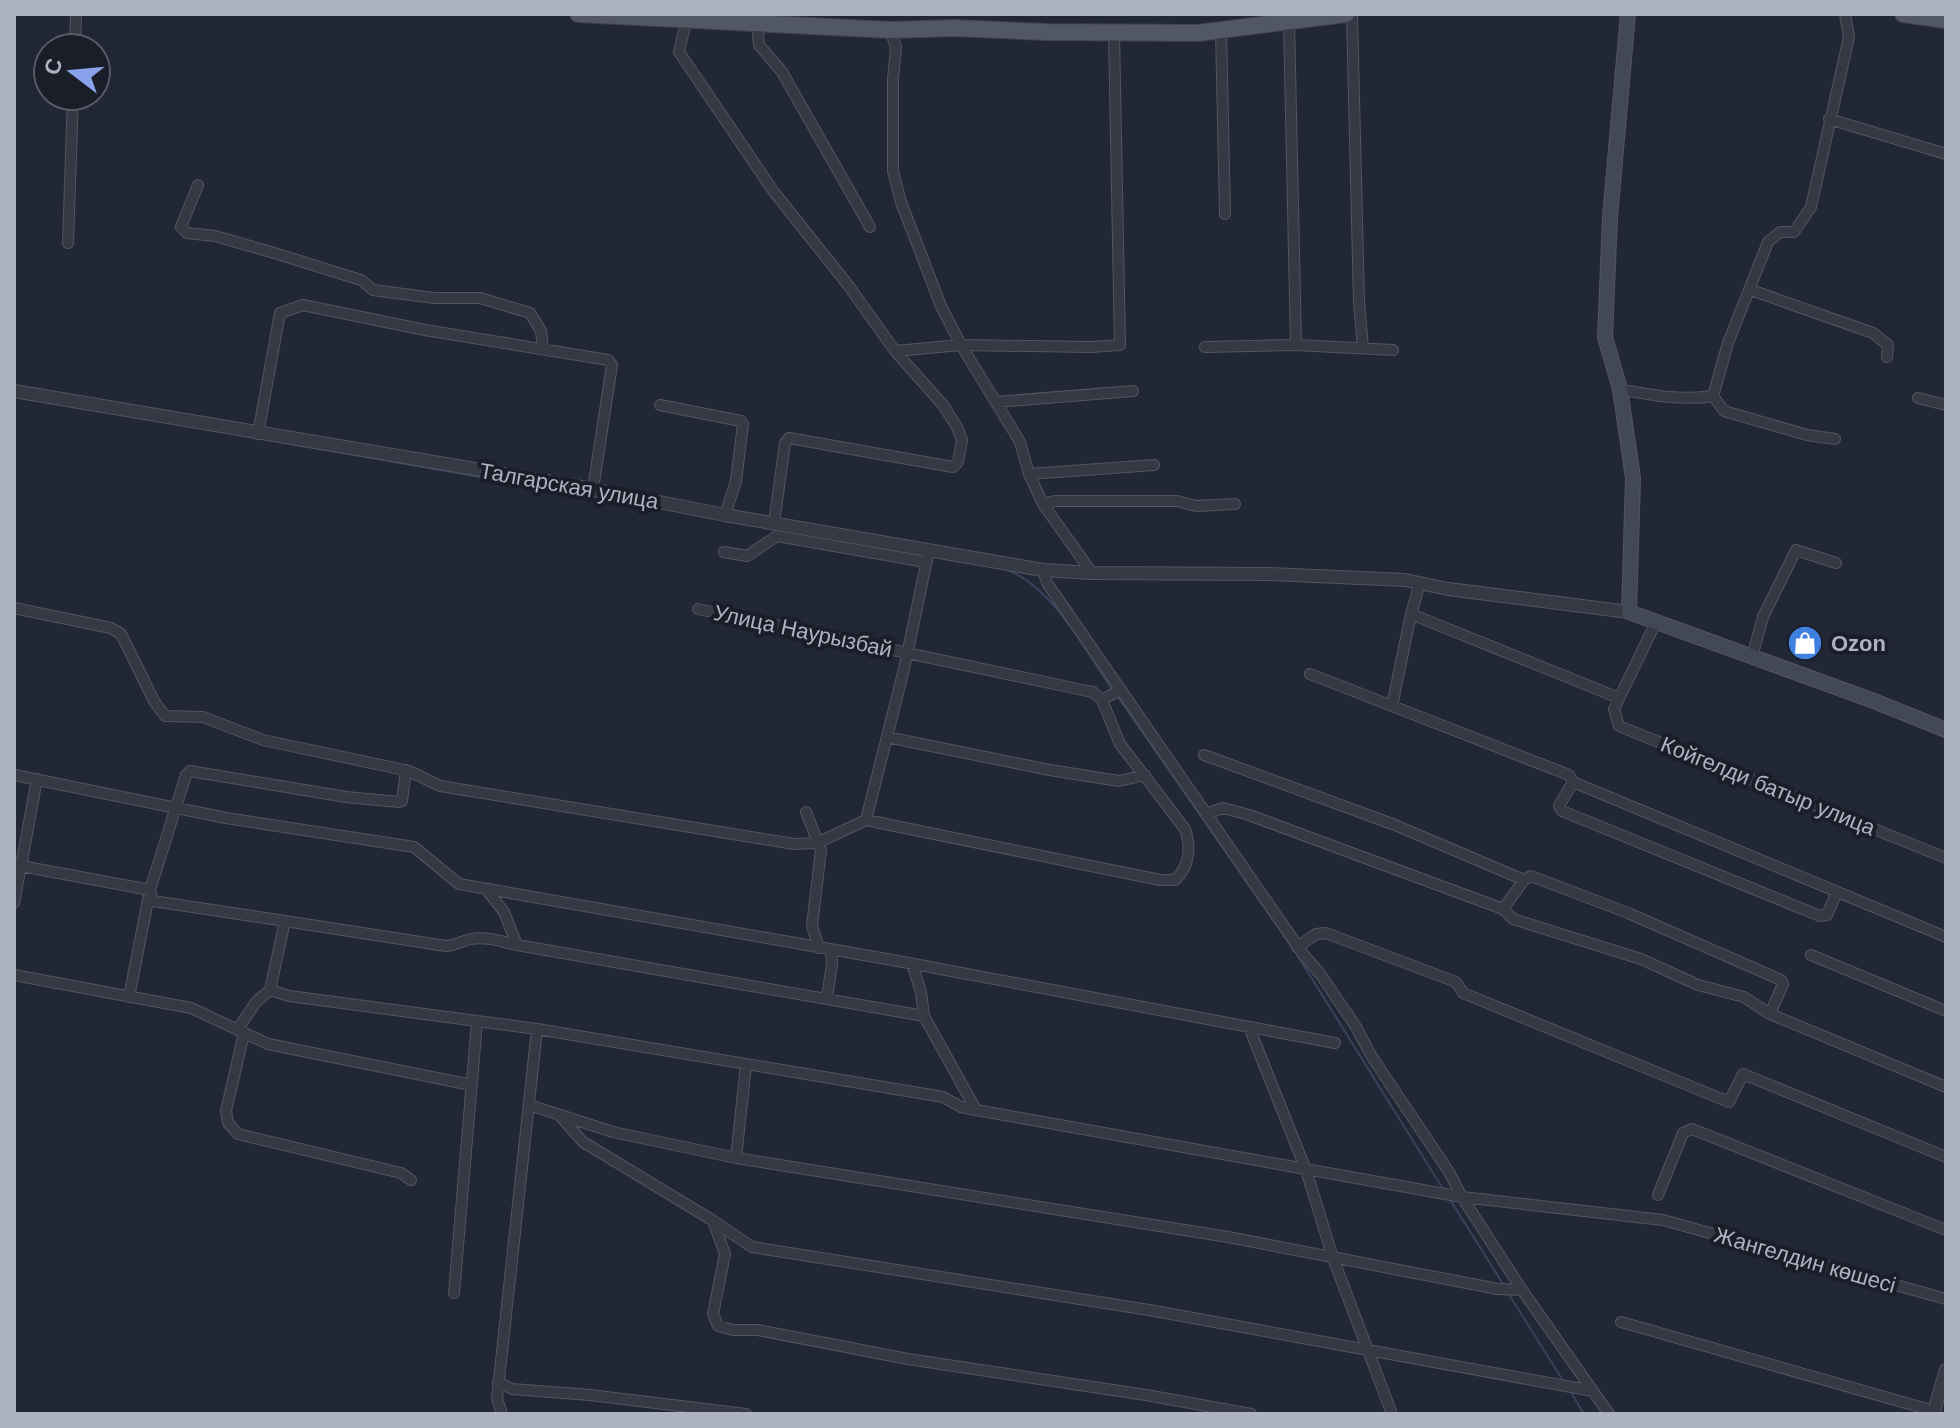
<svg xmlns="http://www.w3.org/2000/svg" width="1960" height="1428" viewBox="0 0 1960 1428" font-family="Arial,sans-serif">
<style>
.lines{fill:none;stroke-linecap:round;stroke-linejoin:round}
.stream{stroke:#38425c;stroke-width:2}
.minor-casing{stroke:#525662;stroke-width:12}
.tertiary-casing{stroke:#525662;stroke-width:14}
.secondary-casing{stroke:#525662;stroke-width:16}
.primary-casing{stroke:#3e424e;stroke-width:18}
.minor{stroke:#343944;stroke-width:10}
.tertiary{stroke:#343944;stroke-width:12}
.secondary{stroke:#434857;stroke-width:14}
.primary{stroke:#525764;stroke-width:16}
.labels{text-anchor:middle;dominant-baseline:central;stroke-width:8;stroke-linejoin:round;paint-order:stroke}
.street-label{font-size:22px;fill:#aeb3c1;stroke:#1a1e29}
.poi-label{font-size:22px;font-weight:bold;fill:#aeb3c1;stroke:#1a1e29;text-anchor:start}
</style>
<rect width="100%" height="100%" fill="#212734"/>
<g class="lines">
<path class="stream" d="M 200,428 L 662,509
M 1007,570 C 1051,585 1086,651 1112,689
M 1118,697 L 1296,953 L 1443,1189
M 1449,1198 L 1503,1284
M 1508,1293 L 1564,1382
M 1570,1391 L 1584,1414"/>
<g class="minor-casing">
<path id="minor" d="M 1352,14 L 1359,302 L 1363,348
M 687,18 L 679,52 L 774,192 L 848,285 L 895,351 L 943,405 L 957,427 L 962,440 L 958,462 L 953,467 L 789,438 L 785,443 L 774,523
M 757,21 L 759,45 L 782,72 L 870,227
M 1289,21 L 1296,345 L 1393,350
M 890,30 L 896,47 L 893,79 L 893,171 L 901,202 L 941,306 L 961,345 L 895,351
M 1221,30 L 1225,214
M 75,48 L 76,14
M 1829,119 L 1946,154
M 198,185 L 181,227 L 187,233 L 215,236 L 271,252 L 361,280 L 373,290 L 434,298 L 480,298 L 530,313 L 541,331 L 543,349
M 68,243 L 73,96
M 1751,290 L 1873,333 L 1888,345 L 1887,357
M 1205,347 L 1296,345
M 1620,389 C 1651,395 1681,401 1713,396 L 1728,343 L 1768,242 L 1780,232 L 1794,232 L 1811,207 L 1849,37 L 1845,14
M 1713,396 L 1724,411 L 1807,435 L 1835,439
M 1918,398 L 1946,405
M 996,402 L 1133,391
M 660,405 L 741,421 L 743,424 L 736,481 L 725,515
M 258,434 L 280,313 L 303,305 L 425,330 L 608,360 L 612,365 L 593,489
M 1029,474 L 1154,465
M 1043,504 L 1055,501 L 1177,501 L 1196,506 L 1235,504
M 724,552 L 747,556 L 777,536 L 926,562
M 1043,570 L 1047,583 L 1303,954 L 1321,975 L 1356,1027 L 1372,1057 L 1449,1172 L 1462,1197 L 1522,1290 L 1609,1414
M 1092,573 L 1043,504 L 1029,474 L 1020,442 L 961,345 L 1091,347 L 1120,345 L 1114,33
M 1420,583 L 1411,614 L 1619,698
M 14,608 L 111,628 L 121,634 L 154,701 L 165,716 L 203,717 L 263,740 L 409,771 L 440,786 L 794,844 L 817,843 L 866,820 L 904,669 L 929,550
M 698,609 L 1078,689 L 1093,692 L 1102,700 L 1120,690
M 1656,622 L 1614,709 L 1619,726 L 1946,858
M 1752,657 L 1763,617 L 1796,550 L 1836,563
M 1310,674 L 1569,775 L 1573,782 L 1946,937
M 1392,706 L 1411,614
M 887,737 L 1050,770 L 1119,781 L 1145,775
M 1204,755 L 1395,825 L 1524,880
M 14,775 L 226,818 L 414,847 L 459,884 L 898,961 L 1335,1043
M 37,779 L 21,866 L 150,890 L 153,901 L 285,921
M 1573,782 L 1559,806 L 1562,811 L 1820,916 L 1827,915 L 1837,892
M 806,812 L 821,850 L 812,926 L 819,948
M 1206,814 L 1223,808 L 1249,815 L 1503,909 L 1513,919 L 1641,959 L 1698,985 L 1744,997 L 1770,1014 L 1946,1087
M 866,820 L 1160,880 L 1175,880 C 1190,866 1191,847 1185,829 L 1120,744 L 1102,700
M 14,864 L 21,866 L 14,903
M 486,889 L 504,912 L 517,945 L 924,1016 L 976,1110
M 1503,909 L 1524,880 L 1531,876 L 1628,913 L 1781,980 L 1783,984 L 1770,1014
M 1297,947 L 1316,934 L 1326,933 L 1456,982 L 1463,993 L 1729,1102 L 1743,1074 L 1946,1157
M 1811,955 L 1946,1011
M 912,964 L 921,992 L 924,1016
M 14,975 L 191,1008 L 268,1044 L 471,1085
M 270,990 L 285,921 L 446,946 C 456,945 462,941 471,939 C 486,936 503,942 517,945
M 129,997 L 150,890 L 186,775 L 190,771 L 346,797 L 399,802 L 402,801 L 406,770
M 827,997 L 832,964 L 831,950
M 1249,1027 L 1306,1170 L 1333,1258 L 1392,1414
M 237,1030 L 256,1002 L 270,990 L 289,996 L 537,1029 L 943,1097 L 961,1107 L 976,1110 L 1462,1197 L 1663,1220 L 1946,1299
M 244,1033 L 226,1111 L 228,1123 L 238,1134 L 401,1173 L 411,1180
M 529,1105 L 613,1132 L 736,1158 L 1228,1237 L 1498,1289 L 1522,1290
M 560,1116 L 583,1142 L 712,1220 L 752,1247 L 1149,1310 L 1593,1391
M 736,1158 L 746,1065
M 1658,1195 L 1683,1133 L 1692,1129 L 1946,1230
M 713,1221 L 725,1254 L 713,1314 L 718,1326 L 733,1330 L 758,1330 L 908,1359 L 1146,1395 L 1251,1414
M 454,1293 L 477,1022
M 1621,1322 L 1934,1411
M 498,1382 L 512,1389 L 590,1395 L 746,1414
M 502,1414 L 497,1398 L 537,1029"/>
</g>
<g class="tertiary-casing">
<path id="tertiary" d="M 14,391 L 593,489 L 725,515 L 1043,570 L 1092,573 L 1270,574 L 1405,580 L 1448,589 L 1629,612
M 1933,1414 L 1946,1370"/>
</g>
<g class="secondary-casing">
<path id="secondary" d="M 1628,14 L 1610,217 L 1605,337 L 1620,389 L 1633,478 L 1629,612 L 1874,701 L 1946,730"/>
</g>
<g class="primary-casing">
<path id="primary" d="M 578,14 L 890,30 L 954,28 L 1046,32 L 1198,33 L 1346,14
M 1903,14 L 1946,20"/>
</g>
<use href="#minor" class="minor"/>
<use href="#tertiary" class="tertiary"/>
<use href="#secondary" class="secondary"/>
<use href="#primary" class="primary"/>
</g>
<defs>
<g id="shop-disc" transform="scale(1.8)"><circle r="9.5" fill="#3f7fe0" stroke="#1a1e29"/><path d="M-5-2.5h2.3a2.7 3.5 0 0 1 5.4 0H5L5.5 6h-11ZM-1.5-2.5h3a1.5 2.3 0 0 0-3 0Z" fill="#fff"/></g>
</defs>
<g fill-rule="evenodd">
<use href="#shop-disc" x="1805" y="643"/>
</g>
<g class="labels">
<g class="street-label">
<text transform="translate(569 486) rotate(10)">Талгарская улица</text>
<text transform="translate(803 631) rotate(12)">Улица Наурызбай</text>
<text transform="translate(1768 786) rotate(22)">Койгелди батыр улица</text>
<text transform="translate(1805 1260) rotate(16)">Жангелдин көшесі</text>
</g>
<g class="poi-label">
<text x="1831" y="643">Ozon</text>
</g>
</g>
<rect width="1960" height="1428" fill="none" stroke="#aeb3c1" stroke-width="32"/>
<g transform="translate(72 72) rotate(286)"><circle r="38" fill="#1a1e29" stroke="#555a66" stroke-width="2"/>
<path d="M0-6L14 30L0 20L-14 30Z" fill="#89a2ec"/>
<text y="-12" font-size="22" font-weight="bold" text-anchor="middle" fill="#aeb3c1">С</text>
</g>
</svg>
